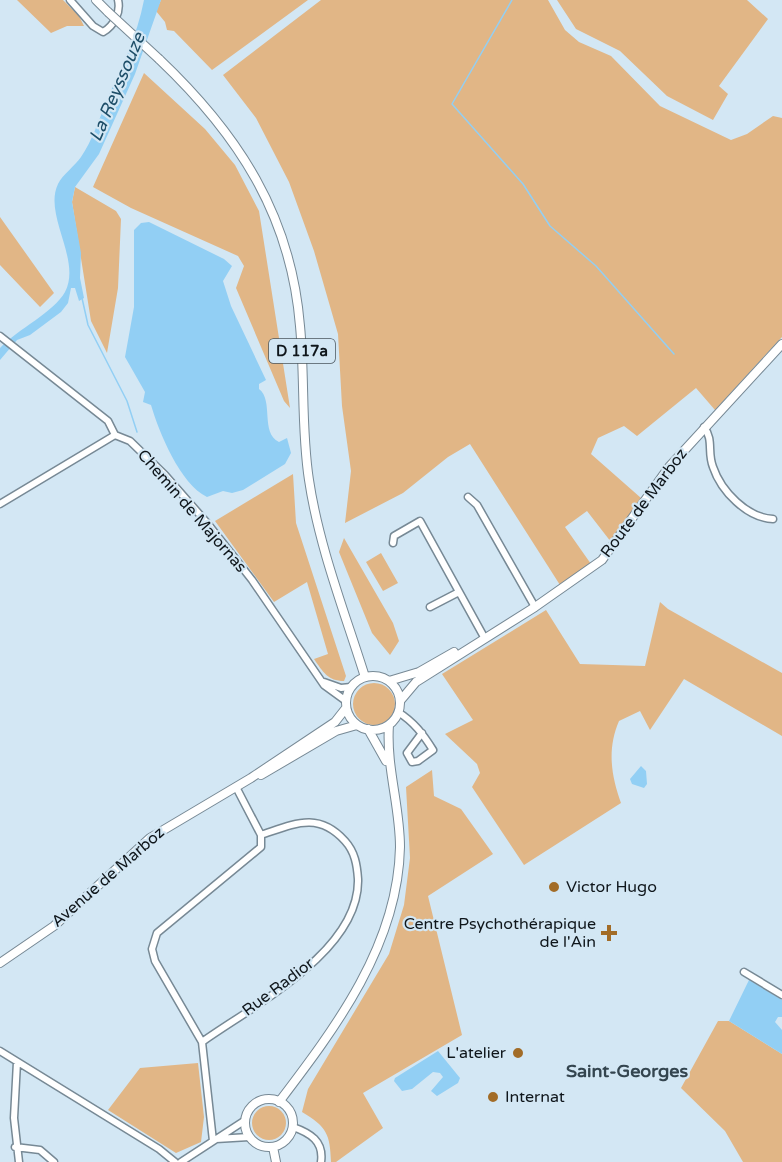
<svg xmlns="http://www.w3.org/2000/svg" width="782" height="1162" viewBox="0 0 782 1162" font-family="'Varela Round',sans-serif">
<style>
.green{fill:#e1b686}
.water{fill:#92cff4}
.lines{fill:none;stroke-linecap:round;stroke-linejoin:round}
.stream{stroke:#92cff4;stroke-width:1.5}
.minor-casing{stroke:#778995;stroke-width:9}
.major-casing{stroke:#778995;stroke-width:10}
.minor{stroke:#fff;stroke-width:6}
.major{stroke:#fff;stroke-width:8}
.major-bridge-casing{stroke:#778995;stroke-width:10;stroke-linecap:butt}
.major-bridge{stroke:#fff;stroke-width:8}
.poi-dot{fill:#a26c27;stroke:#d3e7f4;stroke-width:2}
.labels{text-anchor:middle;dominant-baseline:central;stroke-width:4.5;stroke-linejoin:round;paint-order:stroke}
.shield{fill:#d3e7f4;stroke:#4a555c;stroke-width:1.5}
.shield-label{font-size:15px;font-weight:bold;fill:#0f161b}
.street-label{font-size:16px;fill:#0f161b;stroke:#d3e7f4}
.poi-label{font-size:16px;fill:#0f161b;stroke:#d3e7f4;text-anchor:start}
.water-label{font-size:18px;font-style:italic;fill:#1e4e68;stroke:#d3e7f4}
.neighbourhood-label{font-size:18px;font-weight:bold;fill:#34454f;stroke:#d3e7f4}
</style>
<rect width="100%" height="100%" fill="#d3e7f4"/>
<path class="green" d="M 17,0 L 63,0 L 79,16 L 84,26 L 67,26 L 51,33 Z
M 161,0 L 308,0 L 212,70 L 174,31 L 167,30 L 165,22 L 156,11 Z
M 321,0 L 548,0 L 565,30 L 579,42 L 611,56 L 660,106 L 731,140 L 747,134 L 773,116 L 782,118 L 782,337 L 715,410 L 696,388 L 637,436 L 624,426 L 598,438 L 591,454 L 641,498 L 611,542 L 587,511 L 565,527 L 591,564 L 560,585 L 470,444 L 448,457 L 403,493 L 345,523 L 351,471 L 342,406 L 338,334 L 314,251 L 289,182 L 256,118 L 223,75 Z
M 557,0 L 747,0 L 768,19 L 719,86 L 728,94 L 713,120 L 667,96 L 620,51 L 576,29 Z
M 144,73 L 205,129 L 235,165 L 259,211 L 290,408 L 284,401 L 236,288 L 244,266 L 238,256 L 131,208 L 93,187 Z
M 75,187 L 116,211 L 121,219 L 118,288 L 107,353 L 91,321 L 72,202 Z
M 0,217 L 54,293 L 40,307 L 0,265 Z
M 293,474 L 296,523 L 346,676 L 344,681 C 328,681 323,672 314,659 L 328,654 L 307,582 L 274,602 L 215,521 Z
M 344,538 L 393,623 L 399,641 L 390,655 L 372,633 L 339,552 Z
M 381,553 L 398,583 L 383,591 L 366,562 Z
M 660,602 L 668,609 L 782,673 L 782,736 L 684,679 L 650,730 L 640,711 L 619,721 C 607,749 611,775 621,803 L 524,865 L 472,787 L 480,773 L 477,764 L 445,734 L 473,720 L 442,674 L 546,610 L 580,664 L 645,666 Z
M353 704a21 21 0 1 1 42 0a21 21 0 1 1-42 0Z
M 432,770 L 434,796 L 461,809 L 493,854 L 428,896 L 462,1035 L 363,1093 L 383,1128 L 336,1162 L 331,1162 C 330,1134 327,1127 302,1112 L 308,1089 L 389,954 L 404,905 L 410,858 L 406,787 Z
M 718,1021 L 729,1021 L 782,1054 L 782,1162 L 743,1162 L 725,1131 L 681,1088 Z
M 198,1063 L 204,1117 L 201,1142 L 176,1153 L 108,1110 L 140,1068 Z
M252 1123a17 17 0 1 1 34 0a17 17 0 1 1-34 0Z"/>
<path class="water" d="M 144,0 L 161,0 L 135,74 L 99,154 L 75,187 L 72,202 L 81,253 L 80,278 L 84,298 L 79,301 L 75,288 L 71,288 L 68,303 L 61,312 L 30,335 L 17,340 L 0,360 L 0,348 C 18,329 54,312 65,292 C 82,260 43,215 58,184 C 63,174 75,166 81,157 C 92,141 99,120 106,102 C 121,68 137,37 144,0 Z
M 149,222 L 224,259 L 232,266 L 223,281 L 231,306 L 266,380 L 259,384 L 259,389 C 274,400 260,433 279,442 L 287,438 L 291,453 L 285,464 L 243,490 L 232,493 L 223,491 L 207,497 C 180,484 159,432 151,405 L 143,402 L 145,392 L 125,357 L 134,307 L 134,230 L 141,223 Z
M 641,766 L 646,771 L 647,784 L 644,788 L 632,784 L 630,779 Z
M 749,980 L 782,1000 L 782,1017 L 778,1017 L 775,1022 L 782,1030 L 782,1054 L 729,1021 Z
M 438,1051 L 460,1078 L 458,1083 L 437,1096 L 431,1091 L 443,1077 L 440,1073 L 433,1072 L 412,1089 L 402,1091 L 394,1081 L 395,1078 Z"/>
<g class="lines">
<path class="stream" d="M 512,0 L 452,104 L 523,184 L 550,226 L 596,266 L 674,354
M 82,298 L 88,325 L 127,401 L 137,432"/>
<g class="minor-casing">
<path id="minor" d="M 70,0 L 93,26 L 103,32 C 114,26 121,12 118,0
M 0,336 L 108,421 L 115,435
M 704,427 C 714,440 707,452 713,467 C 721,491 747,518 773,519
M 115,435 L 130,441 L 165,475 L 208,524 L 252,580 L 324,685 L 346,701
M 468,497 L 477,505 L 535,607
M 0,504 L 115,435
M 393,543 L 394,536 L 420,521 L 484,637
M 430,607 L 459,592
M 324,682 L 341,688 L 351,687
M 398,712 C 414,722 423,734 433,750 L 418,761 L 412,762 L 407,753 L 422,733
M 744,972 L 782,995
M 202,1042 C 254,1005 360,951 358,879 C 357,865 355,852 345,841 C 318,811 294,824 261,835
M 0,1051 L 159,1149 L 175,1162
M 17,1062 L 14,1118 L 19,1162
M 293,1127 C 310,1133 324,1141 321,1162
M 216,1139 L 249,1137
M 213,1141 L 202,1042 L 155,961 L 152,949 L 157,933 L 261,847 L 261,835 L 236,787
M 15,1147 L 40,1150 L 54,1162
M 181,1162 L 244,1121"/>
</g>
<g class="major-casing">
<path id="major" d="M 96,0 L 108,12
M 159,59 C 238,134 291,215 300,326 C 305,377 301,429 309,480 C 319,547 345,613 365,677
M346 703a27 27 0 1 1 54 0a27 27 0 1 1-54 0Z
M 389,681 L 419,672 L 454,652
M 400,701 L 416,682 L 535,607 L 602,560 L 669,467 L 782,344
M 368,729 L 386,761
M 261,775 L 336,731 L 357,725
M 0,963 L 54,926 L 150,838 L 251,778 L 335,722 L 346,708
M245 1123a24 24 0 1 1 48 0a24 24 0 1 1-48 0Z
M 279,1102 C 336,1027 398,945 400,847 C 400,806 386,767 389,725
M 273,1147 L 276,1162"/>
</g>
<use href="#minor" class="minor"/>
<use href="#major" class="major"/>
<g class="major-bridge-casing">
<path id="major-bridge" d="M 108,12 L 159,59"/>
</g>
<use href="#major-bridge" class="major-bridge"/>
</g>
<g class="poi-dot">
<circle cx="554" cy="887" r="6"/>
<path d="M606 924h6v6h6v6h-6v6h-6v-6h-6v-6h6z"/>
<circle cx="518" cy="1053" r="6"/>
<circle cx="493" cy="1097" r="6"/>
</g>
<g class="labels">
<rect class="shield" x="269" y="339" width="66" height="24" rx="4.5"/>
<g class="shield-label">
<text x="302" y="351">D 117a</text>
</g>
<g class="street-label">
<text transform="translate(644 503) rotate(-53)">Route de Marboz</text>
<text transform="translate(192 511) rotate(49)">Chemin de Majornas</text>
<text transform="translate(108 877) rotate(-41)">Avenue de Marboz</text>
<text transform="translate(278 987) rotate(-37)">Rue Radior</text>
</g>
<g class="poi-label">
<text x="566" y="887">Victor Hugo</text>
<text x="596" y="924" text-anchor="end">Centre Psychothérapique<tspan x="596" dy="18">de l'Ain</tspan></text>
<text x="506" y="1053" text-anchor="end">L'atelier</text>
<text x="505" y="1097">Internat</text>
</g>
<g class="water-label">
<text transform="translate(117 87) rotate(-67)">La Reyssouze</text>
</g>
<g class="neighbourhood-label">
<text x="627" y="1071">Saint-Georges</text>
</g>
</g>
</svg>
